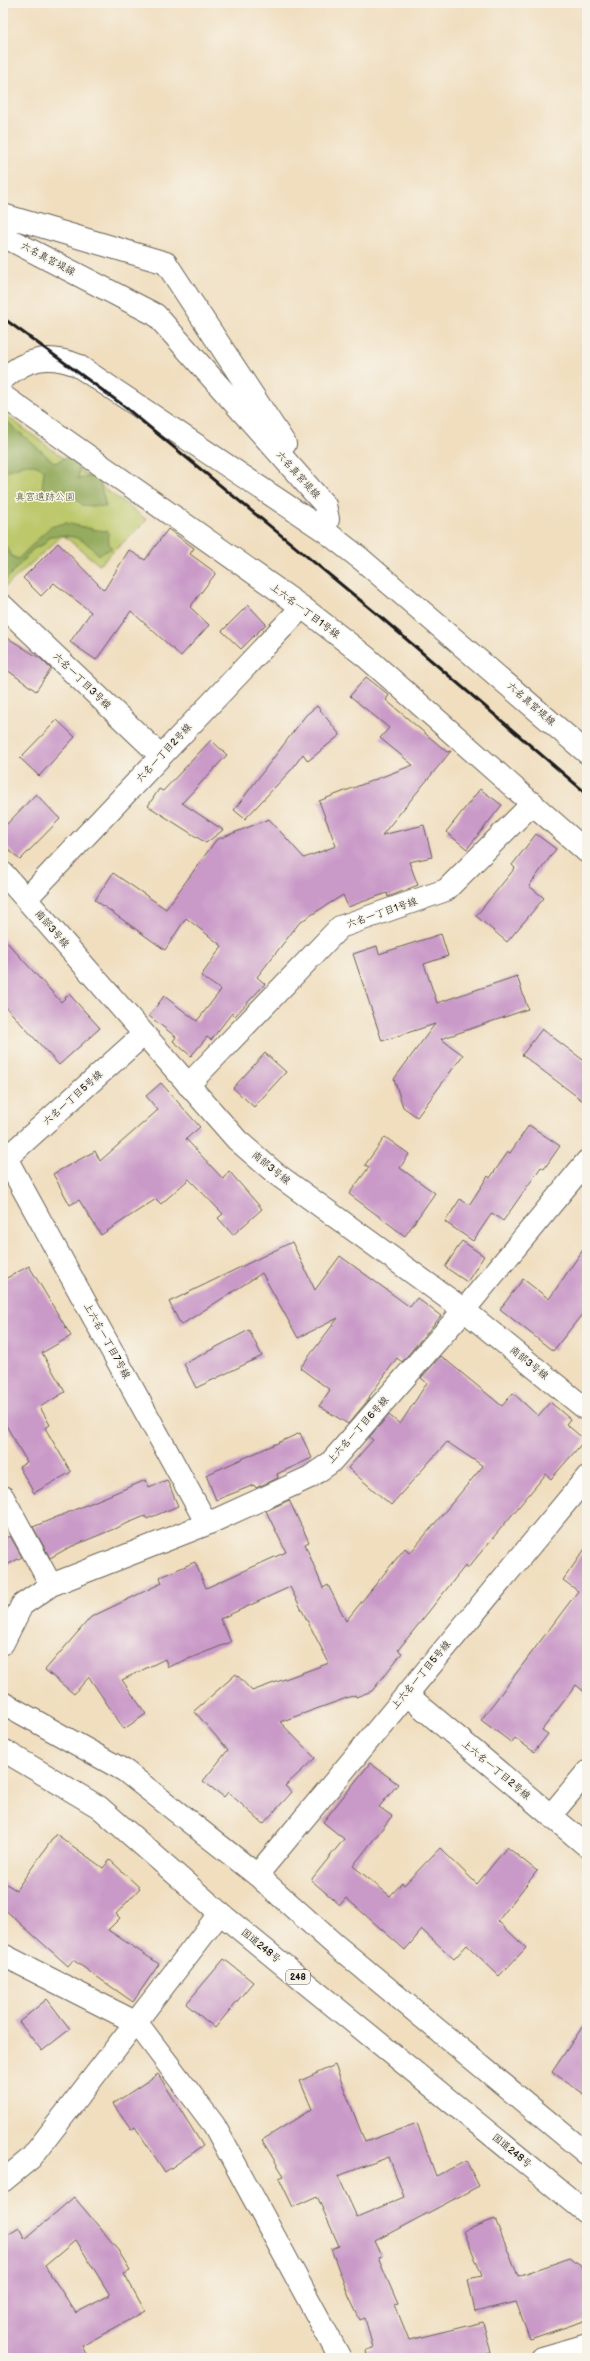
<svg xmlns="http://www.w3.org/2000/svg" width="590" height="2361" viewBox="0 0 590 2361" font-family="'Balsamiq Sans','Klee One',sans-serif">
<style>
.green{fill:#bcc86a;stroke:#6c7243}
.forest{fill:#95ac5e;stroke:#58643d}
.building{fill:#c999c8;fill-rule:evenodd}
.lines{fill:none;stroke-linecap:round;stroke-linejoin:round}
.street-casing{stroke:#666055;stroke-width:24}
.secondary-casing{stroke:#666055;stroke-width:24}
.highway-casing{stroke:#666055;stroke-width:24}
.street{stroke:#fff;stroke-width:22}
.secondary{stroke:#fff;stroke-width:22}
.highway{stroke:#fff;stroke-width:22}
.rail{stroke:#1c1c1c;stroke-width:3}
.labels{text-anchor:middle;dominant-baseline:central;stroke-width:3;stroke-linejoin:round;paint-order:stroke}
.shield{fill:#f7f3e8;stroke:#5e5c59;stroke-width:1}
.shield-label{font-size:9px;font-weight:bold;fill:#1c1c1c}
.street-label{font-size:10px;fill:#1c1c1c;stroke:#f7f3e8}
.park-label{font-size:10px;fill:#545837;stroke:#f7f3e8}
</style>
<rect width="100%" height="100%" fill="#f7f3e8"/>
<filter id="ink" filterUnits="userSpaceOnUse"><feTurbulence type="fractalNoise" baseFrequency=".025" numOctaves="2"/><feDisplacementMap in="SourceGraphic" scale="8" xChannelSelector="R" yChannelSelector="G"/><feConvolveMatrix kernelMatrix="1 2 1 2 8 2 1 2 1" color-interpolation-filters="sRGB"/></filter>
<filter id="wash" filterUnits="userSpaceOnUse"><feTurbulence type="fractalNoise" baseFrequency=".012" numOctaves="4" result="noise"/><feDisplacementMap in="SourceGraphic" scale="16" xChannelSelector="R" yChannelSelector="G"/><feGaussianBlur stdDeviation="0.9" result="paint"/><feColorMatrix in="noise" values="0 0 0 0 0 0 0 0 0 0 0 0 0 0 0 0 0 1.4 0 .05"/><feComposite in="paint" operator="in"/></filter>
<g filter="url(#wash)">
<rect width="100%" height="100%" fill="#f0debf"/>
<path class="green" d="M 3,413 L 147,520 L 99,565 L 63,535 L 5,587 L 3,586 Z"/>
<path class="forest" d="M 3,418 L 55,463 L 69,456 L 79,463 L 78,479 L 98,475 L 106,507 L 82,505 L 67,490 L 56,495 L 42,489 L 44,470 C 24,457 22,469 3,471 Z
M 65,523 L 97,530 L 108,531 L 109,544 L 112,548 L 99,555 C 81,536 74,535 49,536 L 46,543 L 33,549 L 5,581 L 3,580 L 3,547 L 7,547 L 11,556 L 18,559 L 50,527 Z"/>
<g id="blocks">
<path class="building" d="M 168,529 L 194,548 L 190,554 L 216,573 L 190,607 L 209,625 L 181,656 L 131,611 L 96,660 L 70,642 L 91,612 L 54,583 L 41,596 L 23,578 L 58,543 L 104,590 L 129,550 L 145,560 Z
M 248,605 L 266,624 L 241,649 L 222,631 Z
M 3,635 L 41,659 L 51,669 L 36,691 L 3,667 Z
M 366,677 L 389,695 L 386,700 L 447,752 L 451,751 L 382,835 L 424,825 L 432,857 L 409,862 L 418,885 L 388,897 L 387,893 L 348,907 L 343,895 L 300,922 L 257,977 L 265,984 L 235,1016 L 232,1013 L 211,1040 L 207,1037 L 191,1056 L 173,1041 L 176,1037 L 149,1016 L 164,996 L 197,1021 L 221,990 L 201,976 L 222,946 L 186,918 L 165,950 L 95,900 L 113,873 L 166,909 L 216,840 L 269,819 L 304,858 L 336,846 L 319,801 L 413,765 L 380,738 L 389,728 L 350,696 Z
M 317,706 L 340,735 L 308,761 L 303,754 L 292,769 L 245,819 L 234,810 L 306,715 Z
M 57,720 L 75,737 L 39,776 L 20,758 Z
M 211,740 L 227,755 L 182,803 L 223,830 L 206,843 L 148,806 L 159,789 L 163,791 Z
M 480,789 L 502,805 L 467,849 L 446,832 Z
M 36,794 L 60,819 L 20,860 L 3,844 L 3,828 Z
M 536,834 L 556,849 L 529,886 L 544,898 L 507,942 L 476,916 L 515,868 L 512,865 Z
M 441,934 L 448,956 L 424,964 L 437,1003 L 517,976 L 528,1009 L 441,1039 L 463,1055 L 417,1117 L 403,1107 L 394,1079 L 435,1024 L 382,1041 L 353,954 L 377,946 L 379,954 Z
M 3,938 L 61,1002 L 69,994 L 100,1028 L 59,1065 L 3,1004 Z
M 542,1029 L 587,1063 L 587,1104 L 522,1055 Z
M 265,1053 L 286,1072 L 254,1107 L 233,1088 Z
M 161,1083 L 200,1127 L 186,1139 L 223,1179 L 229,1171 L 262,1209 L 233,1235 L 218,1218 L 223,1214 L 189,1179 L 161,1204 L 156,1199 L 101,1235 L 79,1200 L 70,1205 L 53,1174 L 95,1151 L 100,1161 L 158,1110 L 146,1096 Z
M 529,1125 L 560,1146 L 544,1169 L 541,1167 L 503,1221 L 492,1213 L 473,1241 L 445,1222 L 460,1199 L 469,1205 L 488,1176 L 490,1178 L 508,1152 L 510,1153 Z
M 385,1137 L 409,1154 L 400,1168 L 435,1193 L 405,1236 L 349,1194 L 369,1167 L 365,1165 Z
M 462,1241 L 484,1256 L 467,1282 L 445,1267 Z
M 292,1242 L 315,1290 L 340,1256 L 410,1307 L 417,1298 L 441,1316 L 402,1362 L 397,1358 L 369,1397 L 370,1398 L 348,1424 L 319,1406 L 330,1390 L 300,1368 L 338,1318 L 298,1338 L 262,1273 L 181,1325 L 169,1302 Z
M 587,1244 L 587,1308 L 553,1351 L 500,1309 L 523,1279 L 549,1299 Z
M 29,1266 L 71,1336 L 42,1353 L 65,1392 L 40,1407 L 50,1425 L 45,1428 L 71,1472 L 34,1493 L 19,1467 L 27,1462 L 3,1420 L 3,1280 Z
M 249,1330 L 262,1356 L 196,1388 L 184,1364 Z
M 441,1356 L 502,1406 L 513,1393 L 538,1416 L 550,1402 L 570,1419 L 566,1424 L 585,1440 L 551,1479 L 546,1474 L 467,1569 L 465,1566 L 398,1650 L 402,1653 L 372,1691 L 356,1697 L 355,1695 L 280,1722 L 315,1758 L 285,1786 L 292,1792 L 263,1824 L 228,1792 L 224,1797 L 203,1781 L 228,1750 L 194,1711 L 236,1674 L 252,1691 L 329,1663 L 290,1587 L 220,1619 L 231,1642 L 168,1667 L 165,1659 L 122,1680 L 146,1714 L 124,1729 L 89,1677 L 74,1694 L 45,1670 L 91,1617 L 162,1583 L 160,1577 L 195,1562 L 206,1588 L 286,1552 L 266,1511 L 289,1500 L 309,1542 L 305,1544 L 323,1588 L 328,1585 L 346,1621 L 405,1548 L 410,1553 L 483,1466 L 447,1442 L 391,1505 L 348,1468 L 373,1440 L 369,1437 L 389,1415 L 400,1424 L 427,1383 L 421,1378 Z
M 300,1433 L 312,1458 L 277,1474 L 278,1478 L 256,1488 L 254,1485 L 216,1500 L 206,1475 Z
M 146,1480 L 149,1487 L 167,1480 L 178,1506 L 147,1519 L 145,1516 L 68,1548 L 50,1558 L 33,1527 Z
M 10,1536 L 22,1557 L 3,1567 L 3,1539 Z
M 587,1546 L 587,1694 L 576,1685 L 542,1730 L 548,1734 L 534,1752 L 515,1738 L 512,1743 L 481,1720 L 578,1591 L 563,1580 Z
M 370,1763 L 398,1784 L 379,1807 L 392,1816 L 353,1866 L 390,1896 L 402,1883 L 404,1885 L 440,1848 L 477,1884 L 507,1847 L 537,1871 L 498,1921 L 526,1948 L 499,1976 L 467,1945 L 454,1959 L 422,1930 L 405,1950 L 346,1898 L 340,1905 L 311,1880 L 344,1839 L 323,1822 Z
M 56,1834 L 103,1868 L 110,1860 L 140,1888 L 116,1914 L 120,1918 L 108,1930 L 159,1964 L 133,2002 L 73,1960 L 68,1966 L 3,1908 L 3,1882 L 16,1890 Z
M 224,1959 L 253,1982 L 215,2028 L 186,2004 Z
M 47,1999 L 70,2029 L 42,2051 L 19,2022 Z
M 587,2020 L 587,2096 L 552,2072 Z
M 335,2065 L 365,2142 L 417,2123 L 436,2176 L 466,2161 L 479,2186 L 375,2241 L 382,2256 L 378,2258 L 398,2304 L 395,2305 L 409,2340 L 483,2322 L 491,2353 L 470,2358 L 367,2358 L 366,2350 L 373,2348 L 365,2318 L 360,2320 L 349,2297 L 331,2249 L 339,2246 L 317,2196 L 293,2207 L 279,2178 L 284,2176 L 262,2140 L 312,2109 L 300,2081 ZM 389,2157 L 404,2197 L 357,2217 L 338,2176 Z
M 158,2074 L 203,2146 L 165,2172 L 135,2127 L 131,2130 L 113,2104 Z
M 74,2197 L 116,2247 L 130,2270 L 124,2273 L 145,2311 L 82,2346 L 88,2358 L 3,2358 L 3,2238 L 19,2228 L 25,2239 ZM 76,2240 L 110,2295 L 76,2313 L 45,2266 Z
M 495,2219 L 518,2276 L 570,2258 L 587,2271 L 587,2320 L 530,2339 L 516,2302 L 475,2312 L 468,2279 L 482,2276 L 464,2231 Z"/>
</g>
</g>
<g filter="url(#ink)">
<use href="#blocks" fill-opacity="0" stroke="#666055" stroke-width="1"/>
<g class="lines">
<g class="street-casing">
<path id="street" d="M 3,215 L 166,263 L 285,444
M 3,236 L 156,315 L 325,505 L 328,519 L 325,531 L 361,559 L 587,753
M 3,379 C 27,358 48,354 77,365 L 325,531
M 3,396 L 302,607 L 366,657 L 587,852
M 3,606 L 161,756
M 26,899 L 302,607
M 188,1085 L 340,927 L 446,890 L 533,803
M 6,1158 L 207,1524
M 3,1161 L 143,1035
M 3,1497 L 51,1585
M 3,1643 L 22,1605 L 51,1585 L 207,1524 L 310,1477 L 330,1463 L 464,1310 L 587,1161
M 406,1694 L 587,1846
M 551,1815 L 587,1772
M 257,1875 L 587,1477
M 3,1955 L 137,2023 L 214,2125 L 340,2358
M 3,2181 L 31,2158 L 220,1913
M 542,2358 L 587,2345"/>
</g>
<g class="secondary-casing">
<path id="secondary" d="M 3,873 L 237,1140 L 275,1173 L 464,1310 L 587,1410"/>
</g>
<g class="highway-casing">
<path id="highway" d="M 3,1703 L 125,1771 L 257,1875 L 333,1943 L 587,2154
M 3,1750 L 99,1807 L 220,1913 L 587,2213"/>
</g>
<use href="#street" class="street"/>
<use href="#secondary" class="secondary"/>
<use href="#highway" class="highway"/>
<path class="rail" d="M 3,318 L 120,403 L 377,614 L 587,794"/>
</g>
</g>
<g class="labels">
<rect class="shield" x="286" y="1970" width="24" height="14" rx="3"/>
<g class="shield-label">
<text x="298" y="1977">248</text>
</g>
<g class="street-label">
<text transform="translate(48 259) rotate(28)">六名真宮堤線</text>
<text transform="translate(298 475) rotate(48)">六名真宮堤線</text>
<text transform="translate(305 611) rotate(37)">上六名一丁目1号線</text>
<text transform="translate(82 681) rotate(44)">六名一丁目3号線</text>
<text transform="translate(531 704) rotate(41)">六名真宮堤線</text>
<text transform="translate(164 753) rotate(-47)">六名一丁目2号線</text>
<text transform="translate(382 913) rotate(-19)">六名一丁目1号線</text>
<text transform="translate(52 929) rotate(49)">南部3号線</text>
<text transform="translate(73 1098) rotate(-42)">六名一丁目5号線</text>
<text transform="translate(271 1168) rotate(39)">南部3号線</text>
<text transform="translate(107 1341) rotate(61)">上六名一丁目7号線</text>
<text transform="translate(529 1363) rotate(39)">南部3号線</text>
<text transform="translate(358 1430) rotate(-48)">上六名一丁目6号線</text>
<text transform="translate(421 1675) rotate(-50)">上六名一丁目5号線</text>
<text transform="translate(496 1770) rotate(40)">上六名一丁目2号線</text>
<text transform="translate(261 1946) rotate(39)">国道248号</text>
<text transform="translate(512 2151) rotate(39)">国道248号</text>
</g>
<g class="park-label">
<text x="45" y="497">真宮遺跡公園</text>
</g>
</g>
<rect width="590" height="2361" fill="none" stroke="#f7f3e8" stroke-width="16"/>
</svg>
